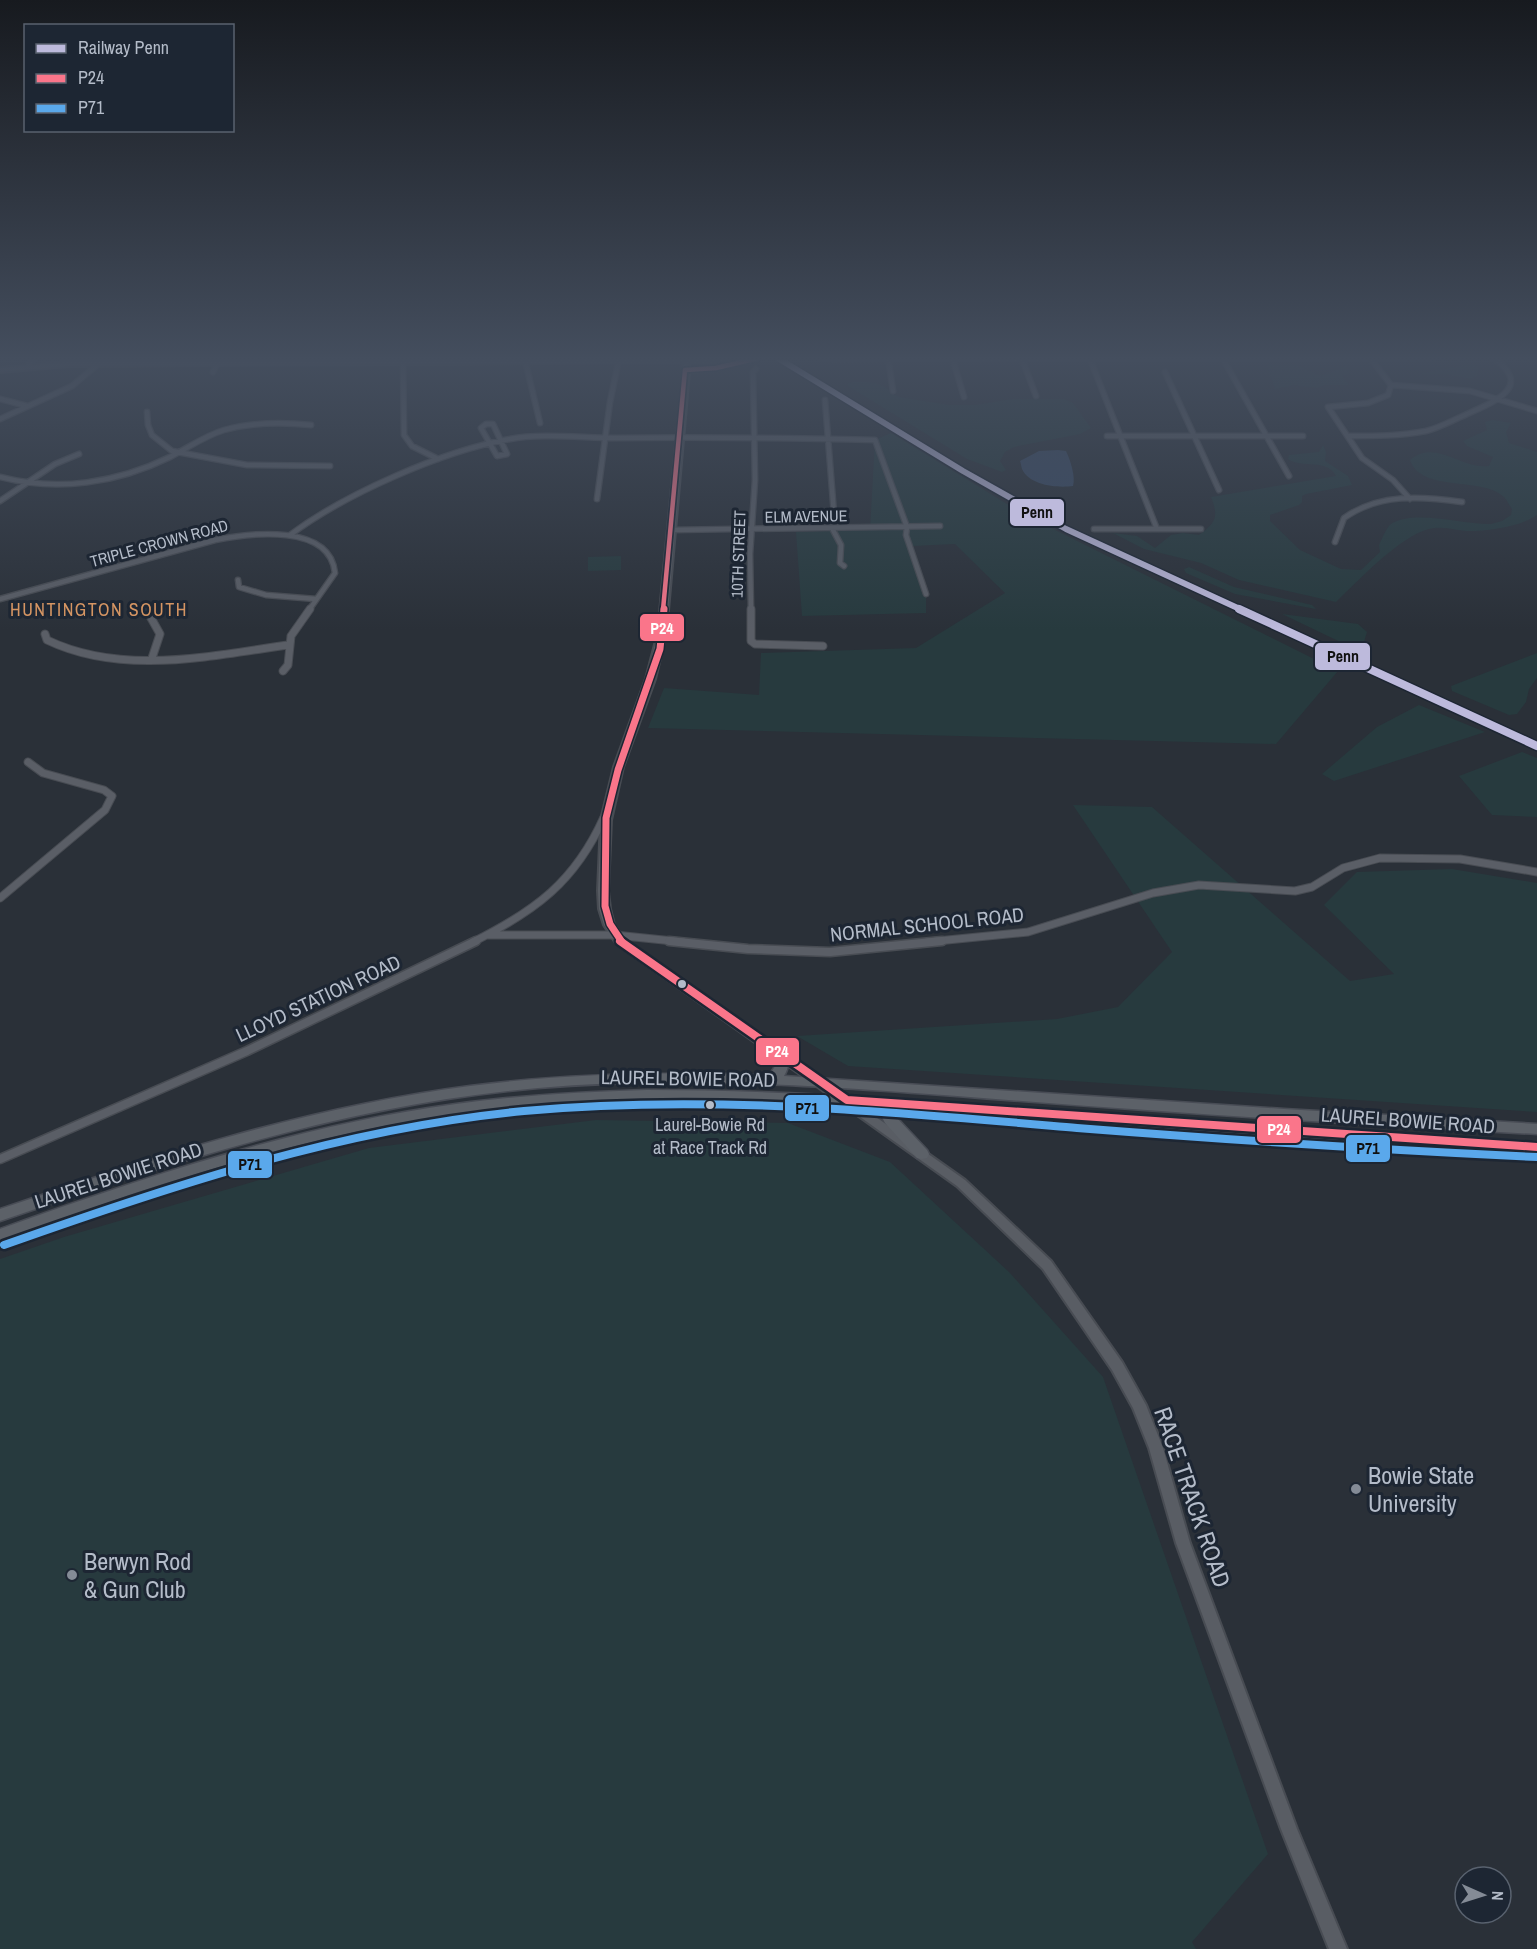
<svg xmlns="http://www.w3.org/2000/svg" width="1537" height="1949" viewBox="0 0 1537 1949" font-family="'Archivo Narrow',sans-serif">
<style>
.green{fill:#273a3e}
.water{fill:#384963}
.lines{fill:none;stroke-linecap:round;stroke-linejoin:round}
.street-far2-casing{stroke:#484c53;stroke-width:7}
.street-far1-casing{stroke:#484c53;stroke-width:9}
.street-casing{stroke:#484c53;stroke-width:11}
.secondary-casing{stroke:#484c53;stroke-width:4}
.primary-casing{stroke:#484c55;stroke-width:3}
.street-far2{stroke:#5a5e66;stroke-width:4.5}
.street-far1{stroke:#5a5e66;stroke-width:7}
.street{stroke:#5a5e66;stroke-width:8}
.secondary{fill:#595d64;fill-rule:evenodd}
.primary{fill:#5c6168;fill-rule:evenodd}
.rail-casing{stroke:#595d64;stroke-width:3}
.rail{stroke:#1d2633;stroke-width:1.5;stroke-dasharray:4.5;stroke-linecap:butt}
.bus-1-far2-casing{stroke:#1d2633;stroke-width:8}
.bus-1-far1-casing{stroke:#1d2633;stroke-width:10}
.bus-1-casing{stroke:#1d2633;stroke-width:13}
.bus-2-casing{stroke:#1d2633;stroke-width:13}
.bus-1-far2{stroke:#fa758a;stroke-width:4.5}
.bus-1-far1{stroke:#fa758a;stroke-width:7}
.bus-1{stroke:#fa758a;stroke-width:8}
.bus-2{stroke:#5aa8eb;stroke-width:8}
.rail-1-far1-casing{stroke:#1d2633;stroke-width:9}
.rail-1-casing{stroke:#1d2633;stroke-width:11}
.rail-1-far1{stroke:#bdbadc;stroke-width:6}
.rail-1{stroke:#bdbadc;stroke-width:8}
.bus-dot{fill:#b4bcc9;stroke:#1d2633;stroke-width:2}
.poi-dot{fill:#848b96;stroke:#1d2633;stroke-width:2}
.labels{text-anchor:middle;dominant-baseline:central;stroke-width:6;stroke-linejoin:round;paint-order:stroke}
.far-street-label{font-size:16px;fill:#b4bcc9;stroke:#1d2633}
.far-neighbourhood-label{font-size:18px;letter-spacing:1.5px;fill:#d59563;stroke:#1d2633}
.bus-label{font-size:18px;fill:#b4bcc9;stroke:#1d2633}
.street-label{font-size:20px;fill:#b4bcc9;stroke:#1d2633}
.near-poi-label{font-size:24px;fill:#b4bcc9;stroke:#1d2633;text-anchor:start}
.near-street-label{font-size:24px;fill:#b4bcc9;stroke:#1d2633}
.line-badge{stroke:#1d2633;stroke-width:2}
.badge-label{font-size:16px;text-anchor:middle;font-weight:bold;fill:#fff}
.pale-badge-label{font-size:16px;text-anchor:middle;font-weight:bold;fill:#111}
</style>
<rect width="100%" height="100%" fill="#2a3038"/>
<path class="green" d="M 1267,364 L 1294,364 L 1321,376 L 1345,367 L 1351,373 L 1342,376 L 1349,385 L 1324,385 L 1317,388 L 1294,385 L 1275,389 Z
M 1465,365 L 1474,365 L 1479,368 L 1477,375 L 1471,379 L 1444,374 L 1420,374 Z
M 853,382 C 863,382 874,381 883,386 C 890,389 892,395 899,397 L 949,405 L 975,405 L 1012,399 L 1064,399 L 1073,403 L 1091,428 L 1080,434 L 1014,447 L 1005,452 L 1000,461 L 1006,470 L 1002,472 L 967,459 L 848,386 L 848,383 Z
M 1493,420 L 1511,423 L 1506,432 L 1509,443 L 1537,452 L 1537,515 C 1522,526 1489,531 1470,531 C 1456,531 1444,525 1429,529 C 1400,536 1358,581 1336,602 L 1239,580 L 1201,563 L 1144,549 L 1113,533 L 1137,536 L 1155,548 L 1171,535 L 1183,533 L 1199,535 C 1216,523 1219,517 1211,497 L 1336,476 C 1327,458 1302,469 1288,459 L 1289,455 L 1319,452 L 1323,445 L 1326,452 L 1325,461 L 1348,476 L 1352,485 L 1306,494 L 1302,496 L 1302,502 L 1299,505 L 1270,515 L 1270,521 L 1300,550 L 1341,569 L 1361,570 L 1380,552 L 1379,545 C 1382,539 1386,528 1391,524 C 1414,509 1464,525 1491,524 L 1502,521 L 1511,515 L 1512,509 C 1509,505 1507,500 1504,497 C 1482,476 1421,493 1410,460 C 1435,438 1462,470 1489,466 L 1493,457 L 1467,446 L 1463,441 L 1487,430 L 1485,422 Z
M 891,433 L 1025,515 L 1338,671 L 1276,744 L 648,728 L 664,688 L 759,695 L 761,653 L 916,648 L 1005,593 L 955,544 L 912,546 L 926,594 L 926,613 L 802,616 L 796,532 L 870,530 L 875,440 Z
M 621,556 L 621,570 L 588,571 L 588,557 Z
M 1189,567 L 1234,587 L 1312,605 L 1316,609 L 1235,594 L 1186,573 L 1184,569 Z
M 1282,614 L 1358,624 L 1367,632 L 1364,642 L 1355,649 Z
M 1537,653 L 1537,678 L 1529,689 L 1526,702 L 1517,714 L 1509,715 L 1452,691 L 1451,686 Z
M 1419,705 L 1485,732 L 1334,781 L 1322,774 L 1377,727 Z
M 1522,752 L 1537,758 L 1537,817 L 1492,815 L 1459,776 Z
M 1073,805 L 1152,807 L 1350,981 L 1394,974 L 1324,905 L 1357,872 L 1452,869 L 1537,883 L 1537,1112 L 848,1066 L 797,1036 L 1057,1019 L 1118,1007 L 1172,952 Z
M 596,1120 L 788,1123 L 890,1162 L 1009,1272 L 1103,1377 L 1268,1854 L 1192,1942 L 1196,1949 L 0,1949 L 0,1259 L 64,1237 L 369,1148 Z"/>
<path class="water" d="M 1058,450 L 1066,451 C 1070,459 1076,477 1073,486 C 1058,488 1030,486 1022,469 C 1021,466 1021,463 1020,461 L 1039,451 Z"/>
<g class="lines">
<g class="street-far2-casing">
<path id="street-far2" d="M 403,357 L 404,435 L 412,446 L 438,459
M 687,357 L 687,360 L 729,360
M 888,357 L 893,391
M 952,357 L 964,397
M 1222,357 L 1289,476
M 979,359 L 1432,357
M 1022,359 L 1036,396
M 1090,359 L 1157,529
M 1371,359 L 1391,385 L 1388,395 L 1368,403 L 1328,407 L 1362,458 L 1393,480 L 1410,499
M 525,360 L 540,423
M 27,367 L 35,357
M 213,372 L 217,364
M 1165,372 L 1219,490
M 1391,385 L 1470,391 L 1537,411
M 0,399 L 27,406
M 825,400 L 834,514
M 147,412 L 148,425 L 152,435 L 172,451 L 247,465 L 330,466
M 0,419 L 72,386 L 97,365
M 486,424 L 493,424 L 507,454 L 497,456 L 481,428 Z
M 1107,436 L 1303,436
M 1348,436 C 1375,436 1400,436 1426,431 C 1439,428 1453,420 1465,415 C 1493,402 1536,387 1492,357
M 0,477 C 58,492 117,483 170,457 C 188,448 204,436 224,430 C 253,422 281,422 311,425
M 597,499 L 610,402 L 619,359
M 0,501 L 55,464 L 79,454
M 1094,529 L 1201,529
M 671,530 L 940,526
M 833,530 L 841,545 L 840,563 L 844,566
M 290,535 C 345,494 442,451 510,439 C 540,433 584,438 615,438 C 702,437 788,438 875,440 L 907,527 L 906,535 L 926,594
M 1335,542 L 1344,518 C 1379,493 1422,496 1462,502
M 238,580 L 239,587 L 266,595 L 316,599
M 0,599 L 215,540 C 250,533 330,523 335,573 L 309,610
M 145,606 L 147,610
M 751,610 L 750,554 L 755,480 L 753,372 L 756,369"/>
</g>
<g class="street-far1-casing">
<path id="street-far1" d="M 146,609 L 160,634 L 152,658
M 751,609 L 751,641 L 755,644 L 823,646
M 45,634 L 47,640 C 122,676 209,656 288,645
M 283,671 L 288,665 L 291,636 L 310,609
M 0,898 L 105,810 L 112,796 L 104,790 L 43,773 L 28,762
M 487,935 L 615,935 L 683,942
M 473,942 C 535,911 575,882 604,817
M 927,942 L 1028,932 L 1153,893 L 1199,885 L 1295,891 L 1312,887 L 1343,868 L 1380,858 L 1460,859 L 1537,872"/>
</g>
<g class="street-casing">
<path id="street" d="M 669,941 L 748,949 L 830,952 L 942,941
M 0,1159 L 247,1051 L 476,941"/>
</g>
<g class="secondary-casing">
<path id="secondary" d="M 757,357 L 766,357 L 716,370 L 689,372 L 666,633 L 655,679 L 623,767 L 611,820 L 608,891 L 610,909 L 614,925 L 624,939 L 965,1180 L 1051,1261 L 1122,1362 L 1146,1405 L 1163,1448 L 1190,1543 L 1297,1829 L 1347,1949 L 1329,1949 L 1281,1829 L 1176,1543 L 1149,1448 L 1133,1408 L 1112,1370 L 1043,1269 L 957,1186 L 616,943 L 604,925 L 599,909 L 598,891 L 601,820 L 614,767 L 646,679 L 658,633 L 684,362 L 69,366 L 0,372 L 0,368 L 69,362 L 687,358 L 690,360 L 689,368 L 716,366 Z
M 812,357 L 1018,357 L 1015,359 L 832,361 Z"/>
</g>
<g class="primary-casing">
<path id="primary" d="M 779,1047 L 783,1049 C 789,1059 790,1066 784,1076 L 1284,1109 L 1537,1124 L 1537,1134 C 1365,1125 1193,1114 1022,1101 C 861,1089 699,1074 538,1088 C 352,1104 175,1161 0,1221 L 0,1209 C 153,1157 309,1107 470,1086 C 569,1073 669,1072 769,1075 L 776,1065 L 773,1052 L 775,1049 Z
M 647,1090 C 804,1090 960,1103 1117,1116 C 1257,1126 1397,1136 1537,1142 L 1537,1152 L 1279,1138 L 904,1109 L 898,1112 L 897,1118 L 927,1150 L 929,1154 L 927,1158 L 922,1159 L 917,1158 L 885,1123 L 883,1119 L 886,1107 C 743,1098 598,1093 455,1114 C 344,1130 235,1160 129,1195 C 86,1210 43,1226 0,1241 L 0,1229 C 148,1176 300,1125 456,1104 C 520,1095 583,1092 647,1090 Z"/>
</g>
<use href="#street-far2" class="street-far2"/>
<use href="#street-far1" class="street-far1"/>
<use href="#street" class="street"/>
<use href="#secondary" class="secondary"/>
<use href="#primary" class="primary"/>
<g class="rail-casing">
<path id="rail" d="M 775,357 L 780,359"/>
</g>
<use href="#rail" class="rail"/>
<g class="bus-1-far2-casing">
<path id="bus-1-far2" d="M 685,370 L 716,368 L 763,357
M 663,610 L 685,370"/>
</g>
<g class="bus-1-far1-casing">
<path id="bus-1-far1" d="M 622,942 L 610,924 L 605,906 L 606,818 L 618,770 L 660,649 L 664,609"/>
</g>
<g class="bus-1-casing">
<path id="bus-1" d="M 620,941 L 847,1100 L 1537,1147"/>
</g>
<g class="bus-2-casing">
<path id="bus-2" d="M 4,1245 C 173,1185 345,1128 524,1111 C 708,1094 894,1112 1077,1128 C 1230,1140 1384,1150 1537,1157"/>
</g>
<use href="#bus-1-far2" class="bus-1-far2"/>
<use href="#bus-1-far1" class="bus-1-far1"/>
<use href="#bus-1" class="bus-1"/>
<use href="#bus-2" class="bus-2"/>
<g class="rail-1-far1-casing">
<path id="rail-1-far1" d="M 776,357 L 963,471 L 1066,529 L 1242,610"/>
</g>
<g class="rail-1-casing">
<path id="rail-1" d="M 1239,609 L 1537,746"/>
</g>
<use href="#rail-1-far1" class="rail-1-far1"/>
<use href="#rail-1" class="rail-1"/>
</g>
<linearGradient id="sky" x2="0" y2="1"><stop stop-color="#171a1f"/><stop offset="0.57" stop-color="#444e5e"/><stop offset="1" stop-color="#444e5e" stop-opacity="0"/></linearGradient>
<rect width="1537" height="630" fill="url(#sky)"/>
<g class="bus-dot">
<circle cx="682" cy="984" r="5"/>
<circle cx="710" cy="1105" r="5"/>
</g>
<g class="poi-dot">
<circle cx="1356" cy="1489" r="6"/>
<circle cx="72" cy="1575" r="6"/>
</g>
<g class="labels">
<g class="far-street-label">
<text transform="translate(806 516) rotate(-1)">ELM AVENUE</text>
<text transform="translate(159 543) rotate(-15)">TRIPLE CROWN ROAD</text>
<text transform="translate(738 554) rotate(-88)">10TH STREET</text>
</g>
<g class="far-neighbourhood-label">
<text x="99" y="609">HUNTINGTON SOUTH</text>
</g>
<g class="bus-label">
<text x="710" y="1124">Laurel-Bowie Rd<tspan x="710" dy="23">at Race Track Rd</tspan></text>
</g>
<g class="street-label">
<text transform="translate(927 924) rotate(-6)">NORMAL SCHOOL ROAD</text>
<text transform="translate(318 998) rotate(-25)">LLOYD STATION ROAD</text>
<text transform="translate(688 1078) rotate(1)">LAUREL BOWIE ROAD</text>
<text transform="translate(1408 1120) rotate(4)">LAUREL BOWIE ROAD</text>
<text transform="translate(118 1175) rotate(-18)">LAUREL BOWIE ROAD</text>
</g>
<g class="near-poi-label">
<text x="1368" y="1475">Bowie State<tspan x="1368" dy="28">University</tspan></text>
<text x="84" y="1561">Berwyn Rod<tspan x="84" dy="28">&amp; Gun Club</tspan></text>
</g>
<g class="near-street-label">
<text transform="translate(1193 1497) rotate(71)">RACE TRACK ROAD</text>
</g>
</g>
<g class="line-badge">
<rect x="1009" y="498" width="56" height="29" rx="6" fill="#bdbadc"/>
<rect x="639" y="613" width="46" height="29" rx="6" fill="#fa758a"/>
<rect x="1314" y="642" width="57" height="29" rx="6" fill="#bdbadc"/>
<rect x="755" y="1037" width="45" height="29" rx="6" fill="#fa758a"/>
<rect x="784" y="1094" width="46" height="28" rx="6" fill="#5aa8eb"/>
<rect x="1256" y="1115" width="46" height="29" rx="6" fill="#fa758a"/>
<rect x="1345" y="1134" width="46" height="29" rx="6" fill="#5aa8eb"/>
<rect x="227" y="1150" width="46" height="29" rx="6" fill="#5aa8eb"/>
</g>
<g class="badge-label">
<text x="662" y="634">P24</text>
<text x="777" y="1057">P24</text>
<text x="1279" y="1135">P24</text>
</g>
<g class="pale-badge-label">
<text x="1037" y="518">Penn</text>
<text x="1343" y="662">Penn</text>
<text x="807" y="1114">P71</text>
<text x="1368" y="1154">P71</text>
<text x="250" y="1170">P71</text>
</g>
<rect x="24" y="24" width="210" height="108" fill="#1d2633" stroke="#59626f" stroke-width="1.5"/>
<rect x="36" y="44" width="30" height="9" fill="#bdbadc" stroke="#59626f" stroke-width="1.5"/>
<text x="78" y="54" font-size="18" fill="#b4bcc9">Railway Penn</text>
<rect x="36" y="74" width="30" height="9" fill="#fa758a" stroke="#59626f" stroke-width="1.5"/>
<text x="78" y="84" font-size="18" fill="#b4bcc9">P24</text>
<rect x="36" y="104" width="30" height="9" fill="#5aa8eb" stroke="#59626f" stroke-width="1.5"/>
<text x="78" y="114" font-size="18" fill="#b4bcc9">P71</text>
<g transform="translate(1483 1895) rotate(93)"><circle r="28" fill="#1d2633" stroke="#59626f" stroke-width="1.5"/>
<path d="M0-4.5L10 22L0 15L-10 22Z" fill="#848b96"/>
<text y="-9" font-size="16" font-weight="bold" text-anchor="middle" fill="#b4bcc9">N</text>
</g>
</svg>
